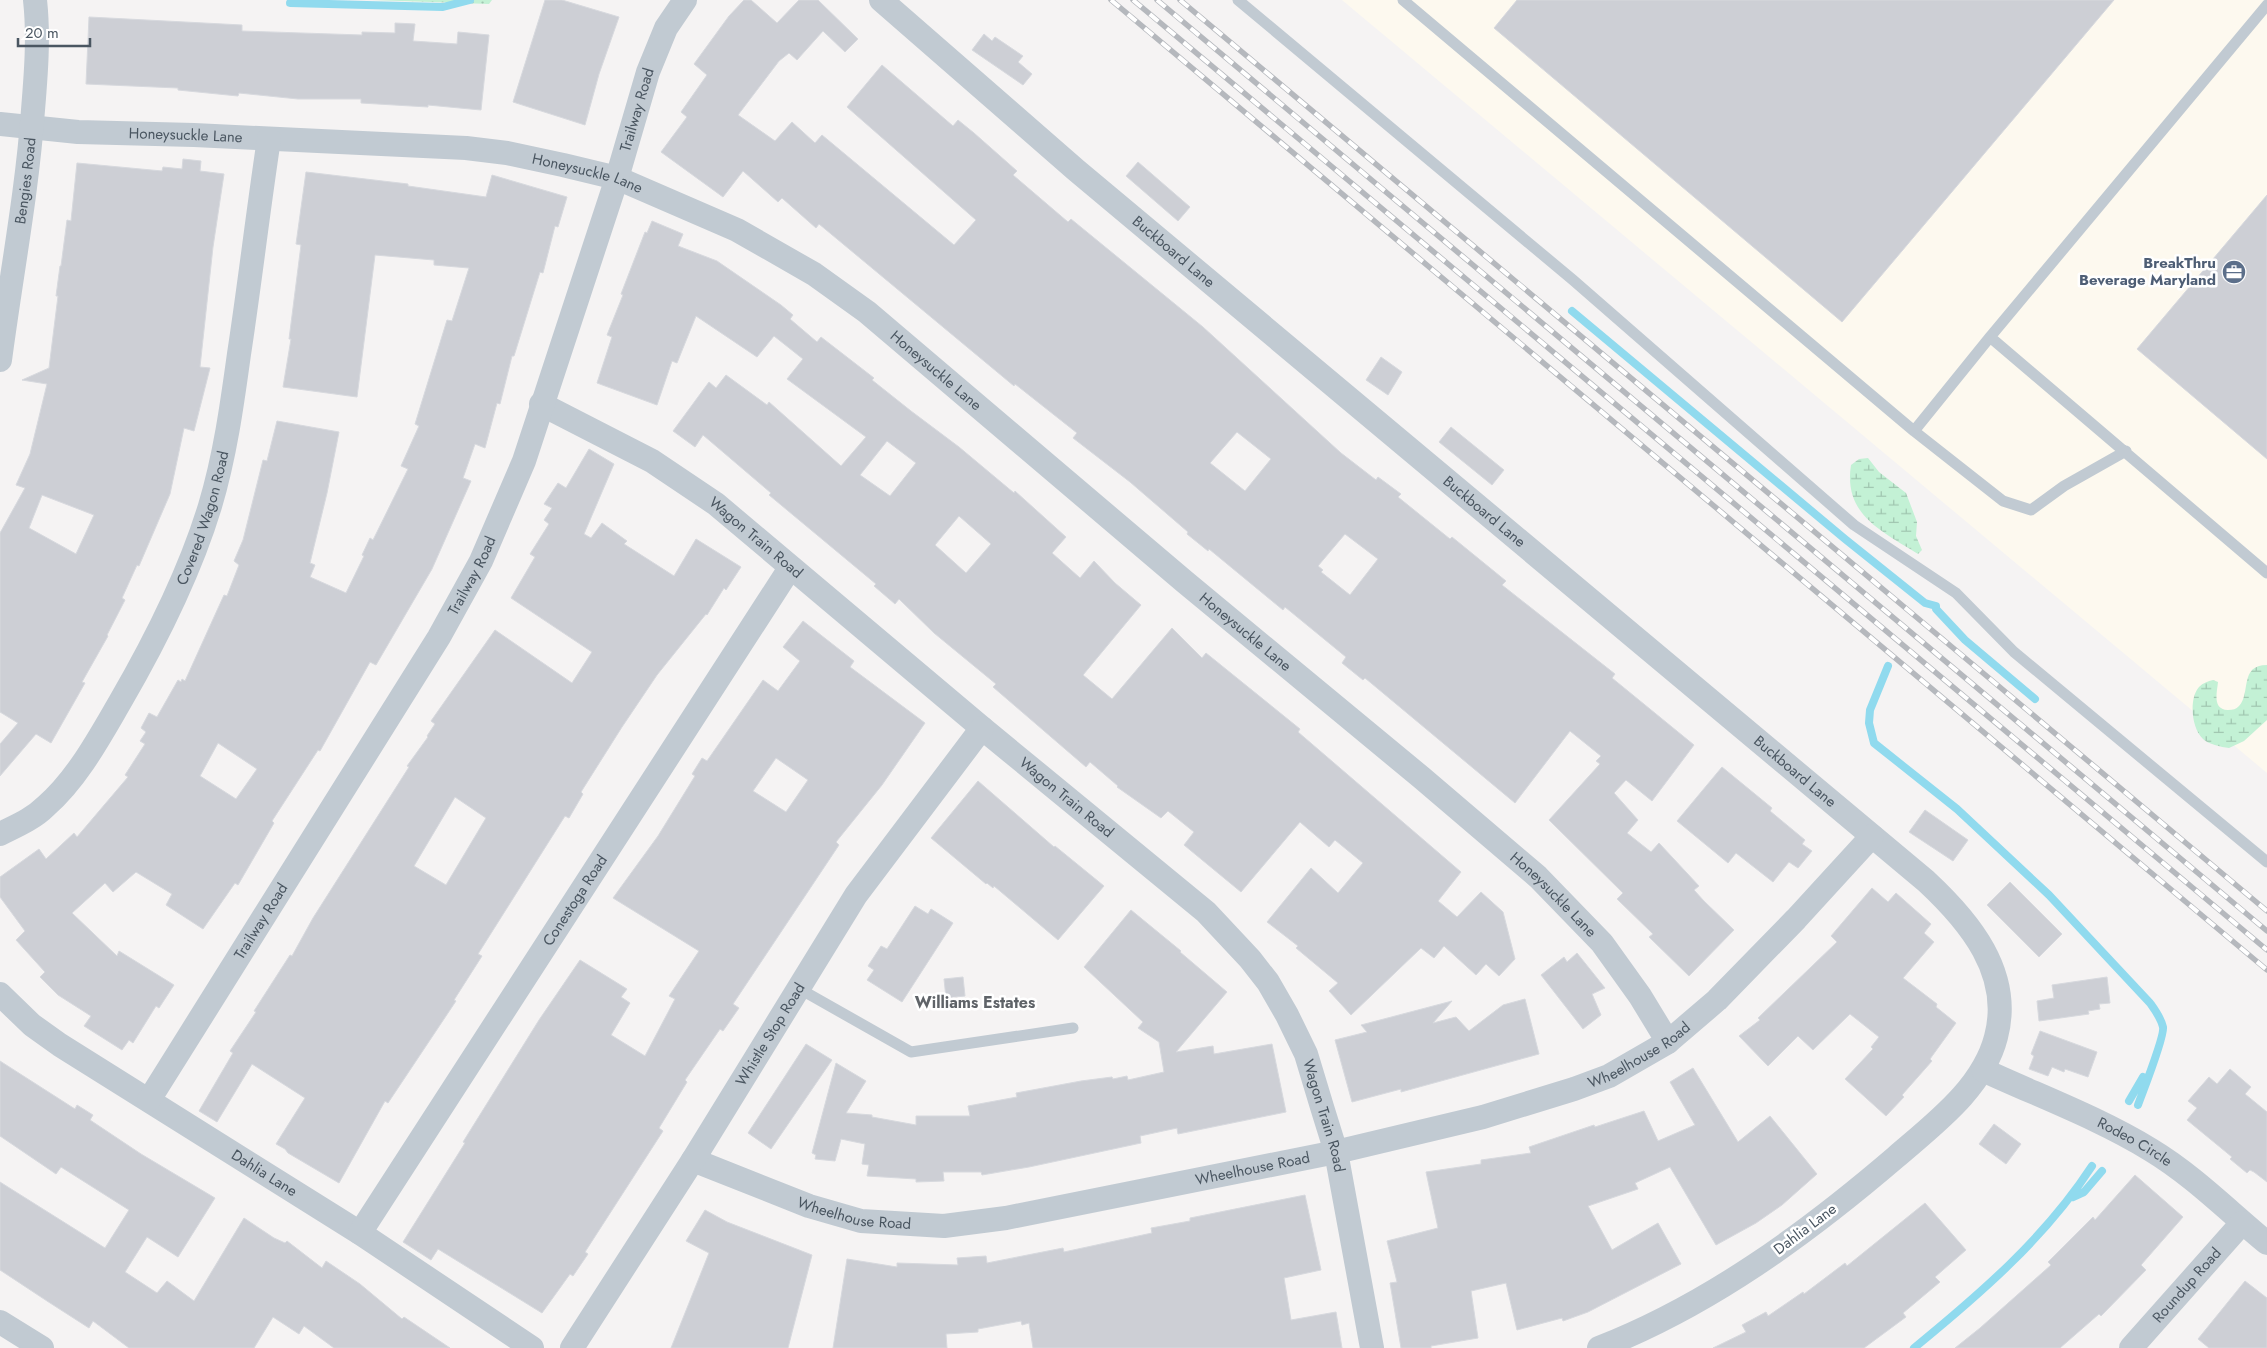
<svg xmlns="http://www.w3.org/2000/svg" width="2267" height="1348" viewBox="0 0 2267 1348" font-family="Jost,sans-serif">
<style>
.commercial{fill:#fdf9ef}
.grass{fill:url(#grass-dots)}
.wetland{fill:url(#wetland-marsh)}
.lines{fill:none;stroke-linecap:round;stroke-linejoin:round}
.stream{stroke:#90daee;stroke-width:8}
.building{fill:#cdcfd5;stroke:#d7d9de;fill-rule:evenodd}
.lane{stroke:#c1cad2;stroke-width:11}
.street{stroke:#c1cad2;stroke-width:24}
.rail-casing{stroke:#b5b8bd;stroke-width:5.5}
.rail{stroke:#fff;stroke-width:4;stroke-dasharray:11;stroke-linecap:butt}
.labels{text-anchor:middle;dominant-baseline:central;stroke-width:5;stroke-linejoin:round;paint-order:stroke}
.street-label{font-size:15px;fill:#4a5661;stroke:#fff}
.service-label{font-size:15px;font-weight:bold;fill:#4e5e75;stroke:#fff;text-anchor:end}
.neighbourhood-label{font-size:16px;font-weight:bold;fill:#5f6368;stroke:#fff}
</style>
<defs>
<pattern id="grass-dots" width="8" height="8" patternUnits="userSpaceOnUse" patternTransform="scale(1.25)"><rect width="8" height="8" fill="#c3f1d5"/><path d="M2 2h.1M6 6h.1" fill="none" stroke="#a0c6b0" stroke-width="1.8" stroke-linecap="round"/></pattern>
<pattern id="wetland-marsh" width="20" height="14" patternUnits="userSpaceOnUse" patternTransform="scale(1.25)"><rect width="20" height="14" fill="#c3f1d5"/><path d="M1 5h8M5 5V1M11 12h8M15 12V8" fill="none" stroke="#a0c6b0"/></pattern>
</defs>
<rect width="100%" height="100%" fill="#f5f3f3"/>
<path class="commercial" d="M 1342,0 L 2267,0 L 2267,773 Z"/>
<path class="grass" d="M 372,0 L 492,0 L 489,4 Z"/>
<path class="wetland" d="M 1868,458 L 1879,472 L 1906,493 L 1917,522 L 1916,536 L 1922,550 L 1918,554 C 1882,531 1843,515 1851,465 L 1859,459 Z
M 2267,665 L 2267,720 L 2244,741 L 2229,748 C 2221,747 2208,744 2203,739 C 2191,728 2189,698 2199,687 C 2203,683 2208,681 2213,680 L 2218,682 C 2217,693 2212,709 2228,710 C 2233,710 2236,709 2239,706 C 2251,693 2239,665 2267,665 Z"/>
<g class="lines">
<path class="stream" d="M 290,3 L 443,7 L 470,0
M 1572,311 L 1845,539 L 1925,603 L 1936,606 L 1936,609 L 1965,640 L 2035,699
M 1888,666 L 1870,710 L 1869,723 L 1874,743 L 1957,809 L 2049,895 L 2150,1003 C 2155,1010 2161,1018 2163,1027 C 2165,1036 2143,1091 2138,1105
M 2129,1101 L 2143,1077
M 2073,1197 L 2084,1192 L 2102,1171
M 1914,1348 C 1980,1294 2045,1238 2092,1166"/>
</g>
<path class="building" d="M 545,0 L 562,0 L 619,17 L 599,74 L 585,125 L 513,102 Z
M 744,0 L 751,0 L 777,23 L 799,0 L 818,0 L 858,39 L 845,52 L 823,31 L 797,60 L 789,53 L 779,61 L 738,115 L 775,141 L 792,122 L 815,143 L 822,135 L 954,245 L 976,220 L 847,107 L 882,65 L 953,126 L 958,120 L 974,133 L 1017,171 L 1013,175 L 1068,222 L 1071,219 L 1203,327 L 1341,453 L 1376,480 L 1378,477 L 1401,494 L 1398,497 L 1450,539 L 1452,537 L 1506,581 L 1502,585 L 1615,674 L 1612,678 L 1694,745 L 1652,801 L 1626,780 L 1614,793 L 1638,820 L 1627,833 L 1651,852 L 1659,843 L 1699,886 L 1694,890 L 1704,901 L 1734,930 L 1689,976 L 1649,937 L 1653,934 L 1617,899 L 1623,893 L 1549,820 L 1600,764 L 1596,761 L 1601,756 L 1570,731 L 1515,803 L 1365,678 L 1363,680 L 1342,663 L 1346,657 L 1285,607 L 1283,610 L 1209,549 L 1208,551 L 1187,534 L 1188,532 L 1130,482 L 1073,438 L 1077,433 L 1015,384 L 1014,386 L 819,224 L 816,228 L 782,198 L 778,202 L 743,171 L 723,197 L 661,152 L 687,117 L 681,112 L 707,75 L 694,64 L 729,16 ZM 1237,432 L 1271,459 L 1245,491 L 1210,463 ZM 1345,534 L 1378,559 L 1350,595 L 1321,572 L 1323,570 L 1318,566 Z
M 1517,0 L 2114,0 L 1842,322 L 1494,28 Z
M 89,17 L 242,25 L 242,31 L 362,35 L 362,32 L 395,33 L 395,23 L 415,24 L 413,41 L 457,44 L 458,32 L 489,35 L 481,110 L 428,105 L 428,107 L 361,103 L 361,99 L 298,99 L 239,93 L 238,96 L 178,90 L 178,88 L 86,84 Z
M 984,34 L 992,41 L 995,37 L 1023,56 L 1018,62 L 1032,74 L 1023,85 L 972,50 Z
M 183,159 L 201,161 L 200,171 L 224,174 L 213,247 L 200,367 L 210,368 L 194,431 L 184,428 L 170,494 L 139,566 L 137,565 L 122,598 L 125,600 L 107,635 L 108,636 L 82,682 L 85,683 L 51,743 L 36,734 L 0,776 L 0,744 L 18,723 L 0,712 L 0,533 L 25,488 L 16,485 L 30,454 L 47,384 L 22,380 L 49,368 L 58,296 L 56,296 L 60,266 L 61,266 L 67,220 L 71,221 L 77,163 L 162,171 L 163,167 L 182,169 ZM 42,495 L 94,515 L 76,554 L 29,528 Z
M 1138,162 L 1190,207 L 1178,221 L 1126,176 Z
M 306,172 L 408,184 L 408,186 L 486,197 L 492,175 L 567,197 L 558,227 L 555,226 L 543,273 L 540,272 L 514,356 L 512,356 L 500,404 L 497,403 L 485,448 L 475,444 L 463,478 L 471,481 L 432,569 L 376,665 L 370,662 L 320,751 L 318,750 L 272,821 L 274,823 L 238,885 L 235,883 L 203,929 L 166,905 L 172,894 L 136,872 L 113,892 L 105,883 L 72,913 L 117,956 L 119,951 L 174,985 L 159,1008 L 156,1006 L 133,1043 L 129,1040 L 122,1050 L 84,1026 L 91,1016 L 58,995 L 40,977 L 45,972 L 16,940 L 25,931 L 0,897 L 0,877 L 39,849 L 46,859 L 74,833 L 77,837 L 128,777 L 125,775 L 145,744 L 140,741 L 146,732 L 141,728 L 149,713 L 157,717 L 178,680 L 181,682 L 182,679 L 185,681 L 224,595 L 227,596 L 239,565 L 234,561 L 243,540 L 263,460 L 267,461 L 277,421 L 339,432 L 327,493 L 310,563 L 315,565 L 310,577 L 346,593 L 364,556 L 362,555 L 370,538 L 373,540 L 408,469 L 401,466 L 419,426 L 415,424 L 447,320 L 452,321 L 469,268 L 434,265 L 434,260 L 375,255 L 357,397 L 283,387 L 291,339 L 289,339 L 301,245 L 296,244 ZM 218,743 L 257,769 L 236,799 L 200,776 Z
M 2267,195 L 2267,459 L 2137,349 Z
M 652,221 L 683,234 L 678,246 L 717,261 L 781,305 L 793,315 L 790,319 L 817,342 L 821,337 L 874,378 L 872,380 L 911,411 L 959,447 L 1014,493 L 1015,491 L 1066,537 L 1052,553 L 1080,578 L 1094,561 L 1115,583 L 1141,605 L 1083,675 L 1112,699 L 1172,628 L 1202,658 L 1206,653 L 1300,729 L 1298,732 L 1461,872 L 1438,901 L 1457,917 L 1481,892 L 1503,912 L 1515,959 L 1499,976 L 1486,964 L 1476,975 L 1444,946 L 1434,958 L 1421,948 L 1351,1015 L 1329,991 L 1338,983 L 1296,948 L 1298,946 L 1267,922 L 1311,868 L 1338,893 L 1363,863 L 1335,840 L 1329,847 L 1300,822 L 1241,892 L 1184,845 L 1194,832 L 1168,811 L 1161,818 L 1117,787 L 1118,786 L 1090,762 L 1086,767 L 993,687 L 996,684 L 934,633 L 899,599 L 895,604 L 874,586 L 876,584 L 769,495 L 771,493 L 703,435 L 695,447 L 673,431 L 709,382 L 716,388 L 726,375 L 767,405 L 769,402 L 841,466 L 866,437 L 787,379 L 803,359 L 774,336 L 757,357 L 696,316 L 677,363 L 672,361 L 657,405 L 597,383 L 612,337 L 607,335 L 623,295 L 621,294 L 645,232 L 647,233 ZM 887,441 L 916,463 L 890,496 L 860,475 ZM 959,516 L 991,544 L 966,573 L 935,545 Z
M 1381,357 L 1402,372 L 1388,395 L 1366,380 Z
M 1451,427 L 1504,470 L 1492,485 L 1439,442 Z
M 589,449 L 614,464 L 584,534 L 591,538 L 602,523 L 627,541 L 624,544 L 674,576 L 696,539 L 741,567 L 726,590 L 724,588 L 707,615 L 706,614 L 657,675 L 622,727 L 581,792 L 583,794 L 569,818 L 565,816 L 478,954 L 482,956 L 454,1000 L 456,1001 L 388,1103 L 385,1101 L 339,1183 L 288,1153 L 285,1149 L 276,1144 L 305,1098 L 252,1064 L 217,1122 L 199,1111 L 233,1053 L 230,1051 L 256,1012 L 254,1011 L 290,955 L 292,956 L 313,918 L 409,767 L 407,766 L 428,737 L 427,736 L 435,724 L 431,721 L 495,630 L 572,683 L 592,652 L 511,598 L 535,557 L 530,554 L 549,524 L 544,520 L 552,508 L 544,504 L 558,483 L 566,488 ZM 455,797 L 486,818 L 446,885 L 414,866 Z
M 803,621 L 854,661 L 850,667 L 925,723 L 882,785 L 836,842 L 839,845 L 733,1004 L 739,1008 L 723,1031 L 720,1029 L 685,1080 L 687,1082 L 659,1128 L 663,1131 L 585,1252 L 588,1254 L 573,1276 L 570,1274 L 542,1313 L 438,1249 L 431,1260 L 403,1242 L 465,1143 L 463,1142 L 539,1020 L 580,960 L 627,989 L 621,997 L 630,1003 L 611,1035 L 645,1056 L 675,999 L 669,996 L 699,951 L 613,898 L 658,836 L 695,776 L 692,774 L 702,758 L 707,761 L 763,680 L 778,691 L 800,661 L 783,647 ZM 776,758 L 808,780 L 786,812 L 753,791 Z
M 1722,767 L 1772,808 L 1770,811 L 1805,840 L 1802,844 L 1812,851 L 1798,868 L 1789,862 L 1773,882 L 1736,853 L 1728,863 L 1677,821 Z
M 978,781 L 1054,847 L 1055,846 L 1104,886 L 1058,940 L 994,886 L 993,888 L 987,883 L 986,884 L 931,838 Z
M 1925,810 L 1968,840 L 1953,861 L 1909,832 Z
M 2010,882 L 2062,934 L 2039,957 L 1987,905 Z
M 1872,888 L 1888,902 L 1896,893 L 1931,924 L 1924,933 L 1934,942 L 1903,978 L 1937,1004 L 1936,1007 L 1956,1023 L 1930,1059 L 1932,1061 L 1902,1095 L 1904,1097 L 1886,1116 L 1845,1079 L 1873,1049 L 1871,1047 L 1879,1037 L 1850,1014 L 1813,1050 L 1798,1036 L 1768,1066 L 1739,1036 L 1760,1020 L 1758,1018 L 1837,942 L 1831,936 Z
M 915,906 L 928,914 L 931,909 L 953,923 L 902,1002 L 867,980 L 874,970 L 868,966 L 881,946 L 887,949 Z
M 1131,910 L 1181,951 L 1180,952 L 1227,992 L 1176,1052 L 1213,1046 L 1214,1054 L 1272,1044 L 1286,1112 L 1178,1134 L 1177,1128 L 1140,1136 L 1141,1143 L 1029,1167 L 982,1175 L 981,1172 L 943,1172 L 944,1181 L 916,1182 L 916,1179 L 867,1176 L 869,1165 L 862,1164 L 865,1144 L 841,1139 L 835,1161 L 815,1159 L 816,1155 L 812,1153 L 836,1063 L 866,1081 L 846,1113 L 872,1115 L 872,1117 L 916,1125 L 916,1116 L 970,1116 L 968,1106 L 1017,1097 L 1016,1093 L 1081,1081 L 1112,1077 L 1113,1079 L 1127,1076 L 1128,1080 L 1164,1072 L 1159,1042 L 1138,1028 L 1143,1022 L 1084,967 Z
M 1577,953 L 1605,988 L 1592,994 L 1601,1015 L 1583,1029 L 1541,975 L 1564,957 L 1567,962 Z
M 963,977 L 965,996 L 946,998 L 944,979 Z
M 2107,977 L 2110,1003 L 2099,1004 L 2100,1009 L 2088,1011 L 2089,1014 L 2039,1021 L 2037,1001 L 2054,998 L 2052,985 Z
M 1525,999 L 1539,1054 L 1401,1092 L 1401,1089 L 1352,1102 L 1335,1040 L 1367,1032 L 1361,1025 L 1452,1001 L 1433,1023 L 1456,1017 L 1469,1031 L 1503,1005 Z
M 2040,1031 L 2097,1052 L 2088,1077 L 2065,1069 L 2064,1072 L 2052,1067 L 2048,1076 L 2029,1069 L 2034,1056 L 2031,1054 Z
M 806,1044 L 832,1060 L 771,1149 L 748,1133 Z
M 0,1061 L 75,1109 L 77,1105 L 93,1115 L 90,1120 L 141,1154 L 215,1198 L 178,1257 L 147,1237 L 125,1272 L 157,1293 L 167,1281 L 194,1301 L 244,1218 L 274,1238 L 285,1243 L 287,1241 L 322,1268 L 326,1261 L 360,1284 L 402,1319 L 404,1317 L 450,1348 L 334,1348 L 304,1326 L 299,1334 L 273,1317 L 254,1348 L 129,1348 L 93,1321 L 89,1328 L 47,1301 L 0,1270 L 0,1182 L 105,1248 L 129,1210 L 61,1167 L 56,1174 L 0,1136 Z
M 1693,1068 L 1738,1142 L 1770,1116 L 1817,1174 L 1782,1205 L 1756,1223 L 1716,1245 L 1670,1167 L 1635,1183 L 1638,1189 L 1588,1206 L 1612,1250 L 1658,1223 L 1681,1264 L 1588,1312 L 1563,1321 L 1562,1318 L 1517,1330 L 1506,1283 L 1471,1291 L 1478,1338 L 1431,1346 L 1431,1348 L 1401,1348 L 1390,1283 L 1397,1282 L 1387,1241 L 1438,1228 L 1426,1172 L 1481,1164 L 1481,1160 L 1531,1153 L 1529,1147 L 1594,1125 L 1595,1127 L 1644,1111 L 1658,1141 L 1695,1125 L 1670,1082 Z
M 2230,1069 L 2251,1087 L 2245,1094 L 2267,1112 L 2267,1182 L 2254,1172 L 2250,1170 L 2247,1173 L 2230,1159 L 2232,1157 L 2187,1120 L 2197,1108 L 2188,1101 L 2209,1077 L 2217,1084 Z
M 1994,1124 L 2021,1144 L 2006,1164 L 1979,1144 Z
M 2135,1175 L 2183,1217 L 2141,1265 L 2146,1270 L 2101,1316 L 2099,1314 L 2060,1348 L 1955,1348 L 1980,1328 L 2051,1265 L 2048,1262 L 2093,1217 L 2095,1220 Z
M 1305,1195 L 1321,1270 L 1284,1278 L 1291,1320 L 1336,1312 L 1342,1348 L 1033,1348 L 1029,1323 L 1022,1325 L 1021,1321 L 978,1329 L 978,1332 L 946,1334 L 947,1348 L 833,1348 L 847,1259 L 897,1267 L 897,1263 L 958,1265 L 957,1258 L 986,1256 L 987,1263 L 1063,1248 L 1064,1252 L 1152,1233 L 1151,1228 L 1190,1221 L 1190,1218 Z
M 1925,1203 L 1966,1250 L 1935,1277 L 1940,1282 L 1903,1313 L 1906,1317 L 1864,1348 L 1713,1348 L 1746,1332 L 1742,1325 L 1766,1312 L 1768,1316 L 1803,1292 L 1804,1294 L 1845,1263 L 1847,1266 Z
M 705,1210 L 727,1222 L 812,1255 L 788,1348 L 671,1348 L 709,1253 L 686,1241 Z
M 2245,1281 L 2267,1298 L 2267,1348 L 2209,1348 L 2198,1339 Z"/>
<g class="lines">
<path class="lane" d="M 1238,0 L 1573,280 L 1854,525 L 1956,593 L 2014,652 L 2267,862
M 1403,0 L 1914,431
M 2267,5 L 1990,337 L 2267,573
M 1990,337 L 1914,431 L 2003,501 L 2031,510 L 2064,486 L 2126,451
M 798,988 L 911,1052 L 1073,1028"/>
<g class="street">
<path id="s1" d="M 881,0 L 1076,170 L 1926,881 C 1969,921 2013,973 1996,1037 C 1983,1088 1934,1124 1896,1157 C 1806,1234 1709,1305 1599,1348"/>
<path id="s2" d="M 0,124 L 78,132 L 194,135 L 466,148 L 507,153 L 563,165 L 617,178 L 737,230 L 814,274 L 867,312 L 1185,582 L 1422,778 L 1538,877 L 1602,943 L 1640,996 L 1668,1042"/>
<path id="s3" d="M 0,360 C 11,276 27,194 33,110 C 36,74 39,36 35,0"/>
<path id="s4" d="M 541,404 L 652,461 L 716,504 L 982,728 L 1206,912 L 1250,959 L 1268,982 L 1287,1015 L 1306,1054 L 1322,1107 L 1336,1152 L 1372,1348"/>
<path id="s5" d="M 0,834 C 16,826 33,819 46,806 C 77,779 99,738 120,702 C 156,640 189,575 210,506 C 225,456 232,405 239,354 C 250,282 258,211 269,139"/>
<path id="s6" d="M 0,994 L 32,1025 L 60,1045 L 360,1233 L 532,1348"/>
<path id="s7" d="M 1983,1070 C 2039,1096 2099,1118 2151,1150 C 2194,1176 2229,1212 2267,1243"/>
<path id="s8" d="M 149,1100 L 439,637 L 481,561 L 524,461 L 617,178 L 648,72 L 666,28 L 685,0"/>
<path id="s9" d="M 693,1160 L 809,1206 L 861,1221 L 944,1226 L 1006,1218 L 1336,1152 L 1483,1117 L 1574,1089 L 1609,1076 L 1668,1042 L 1717,1000 L 1796,919 L 1872,836"/>
<path id="s10" d="M 360,1233 L 790,568"/>
<path d="M 0,1322 L 42,1348"/>
<path id="s11" d="M 572,1348 L 693,1160 L 856,895 L 982,728"/>
<path id="s12" d="M 2131,1348 L 2242,1223"/>
</g>
<g class="rail-casing">
<path id="rail" d="M 1111,0 L 2267,970
M 1133,0 L 2267,950
M 1157,0 L 2267,931
M 1180,0 L 2267,911"/>
</g>
<use href="#rail" class="rail"/>
</g>
<defs>
<g id="office-disc" transform="scale(1.25)"><circle r="9.5" fill="#5c6f8a" stroke="#fff"/><path d="M-6-3h4V-5.5h4V-3h4V5H-6ZM-1-4.5V-3h2v-1.5ZM-6 0V1H6V0Z" fill="#fff"/></g>
</defs>
<g fill-rule="evenodd">
<use href="#office-disc" x="2234" y="272"/>
</g>
<g class="labels">
<g class="street-label">
<text stroke="none"><textPath href="#s8" startOffset="1111">Trailway Road</textPath></text>
<text stroke="none"><textPath href="#s2" startOffset="186">Honeysuckle Lane</textPath></text>
<text stroke="none"><textPath href="#s2" startOffset="591">Honeysuckle Lane</textPath></text>
<text stroke="none"><textPath href="#s3" startOffset="181">Bengies Road</textPath></text>
<text stroke="none"><textPath href="#s1" startOffset="386">Buckboard Lane</textPath></text>
<text stroke="none"><textPath href="#s2" startOffset="996">Honeysuckle Lane</textPath></text>
<text stroke="none"><textPath href="#s1" startOffset="791">Buckboard Lane</textPath></text>
<text stroke="none"><textPath href="#s5" startOffset="385">Covered Wagon Road</textPath></text>
<text stroke="none"><textPath href="#s4" startOffset="254">Wagon Train Road</textPath></text>
<text stroke="none"><textPath href="#s8" startOffset="616">Trailway Road</textPath></text>
<text stroke="none"><textPath href="#s2" startOffset="1401">Honeysuckle Lane</textPath></text>
<text stroke="none"><textPath href="#s1" startOffset="1196">Buckboard Lane</textPath></text>
<text stroke="none"><textPath href="#s4" startOffset="659">Wagon Train Road</textPath></text>
<text stroke="none"><textPath href="#s2" startOffset="1806">Honeysuckle Lane</textPath></text>
<text stroke="none"><textPath href="#s10" startOffset="396">Conestoga Road</textPath></text>
<text stroke="none"><textPath href="#s8" startOffset="211">Trailway Road</textPath></text>
<text stroke="none"><textPath href="#s11" startOffset="371">Whistle Stop Road</textPath></text>
<text stroke="none"><textPath href="#s9" startOffset="981">Wheelhouse Road</textPath></text>
<text stroke="none"><textPath href="#s4" startOffset="1079">Wagon Train Road</textPath></text>
<text stroke="none"><textPath href="#s7" startOffset="168">Rodeo Circle</textPath></text>
<text stroke="none"><textPath href="#s9" startOffset="576">Wheelhouse Road</textPath></text>
<text stroke="none"><textPath href="#s6" startOffset="320">Dahlia Lane</textPath></text>
<text stroke="none"><textPath href="#s9" startOffset="171">Wheelhouse Road</textPath></text>
<text transform="translate(1805 1229) rotate(-37)">Dahlia Lane</text>
<text stroke="none"><textPath href="#s12" startOffset="84">Roundup Road</textPath></text>
</g>
<g class="service-label">
<text x="2216" y="263">BreakThru<tspan x="2216" dy="17">Beverage Maryland</tspan></text>
</g>
<g class="neighbourhood-label">
<text x="975" y="1002">Williams Estates</text>
</g>
</g>
<path d="M18 38v8h72v-8" fill="none" stroke="#4a5661" stroke-width="2.5"/>
<text x="25" y="38" font-size="15" fill="#4a5661" stroke="#ffffff" stroke-width="4" paint-order="stroke">20 m</text>
</svg>
